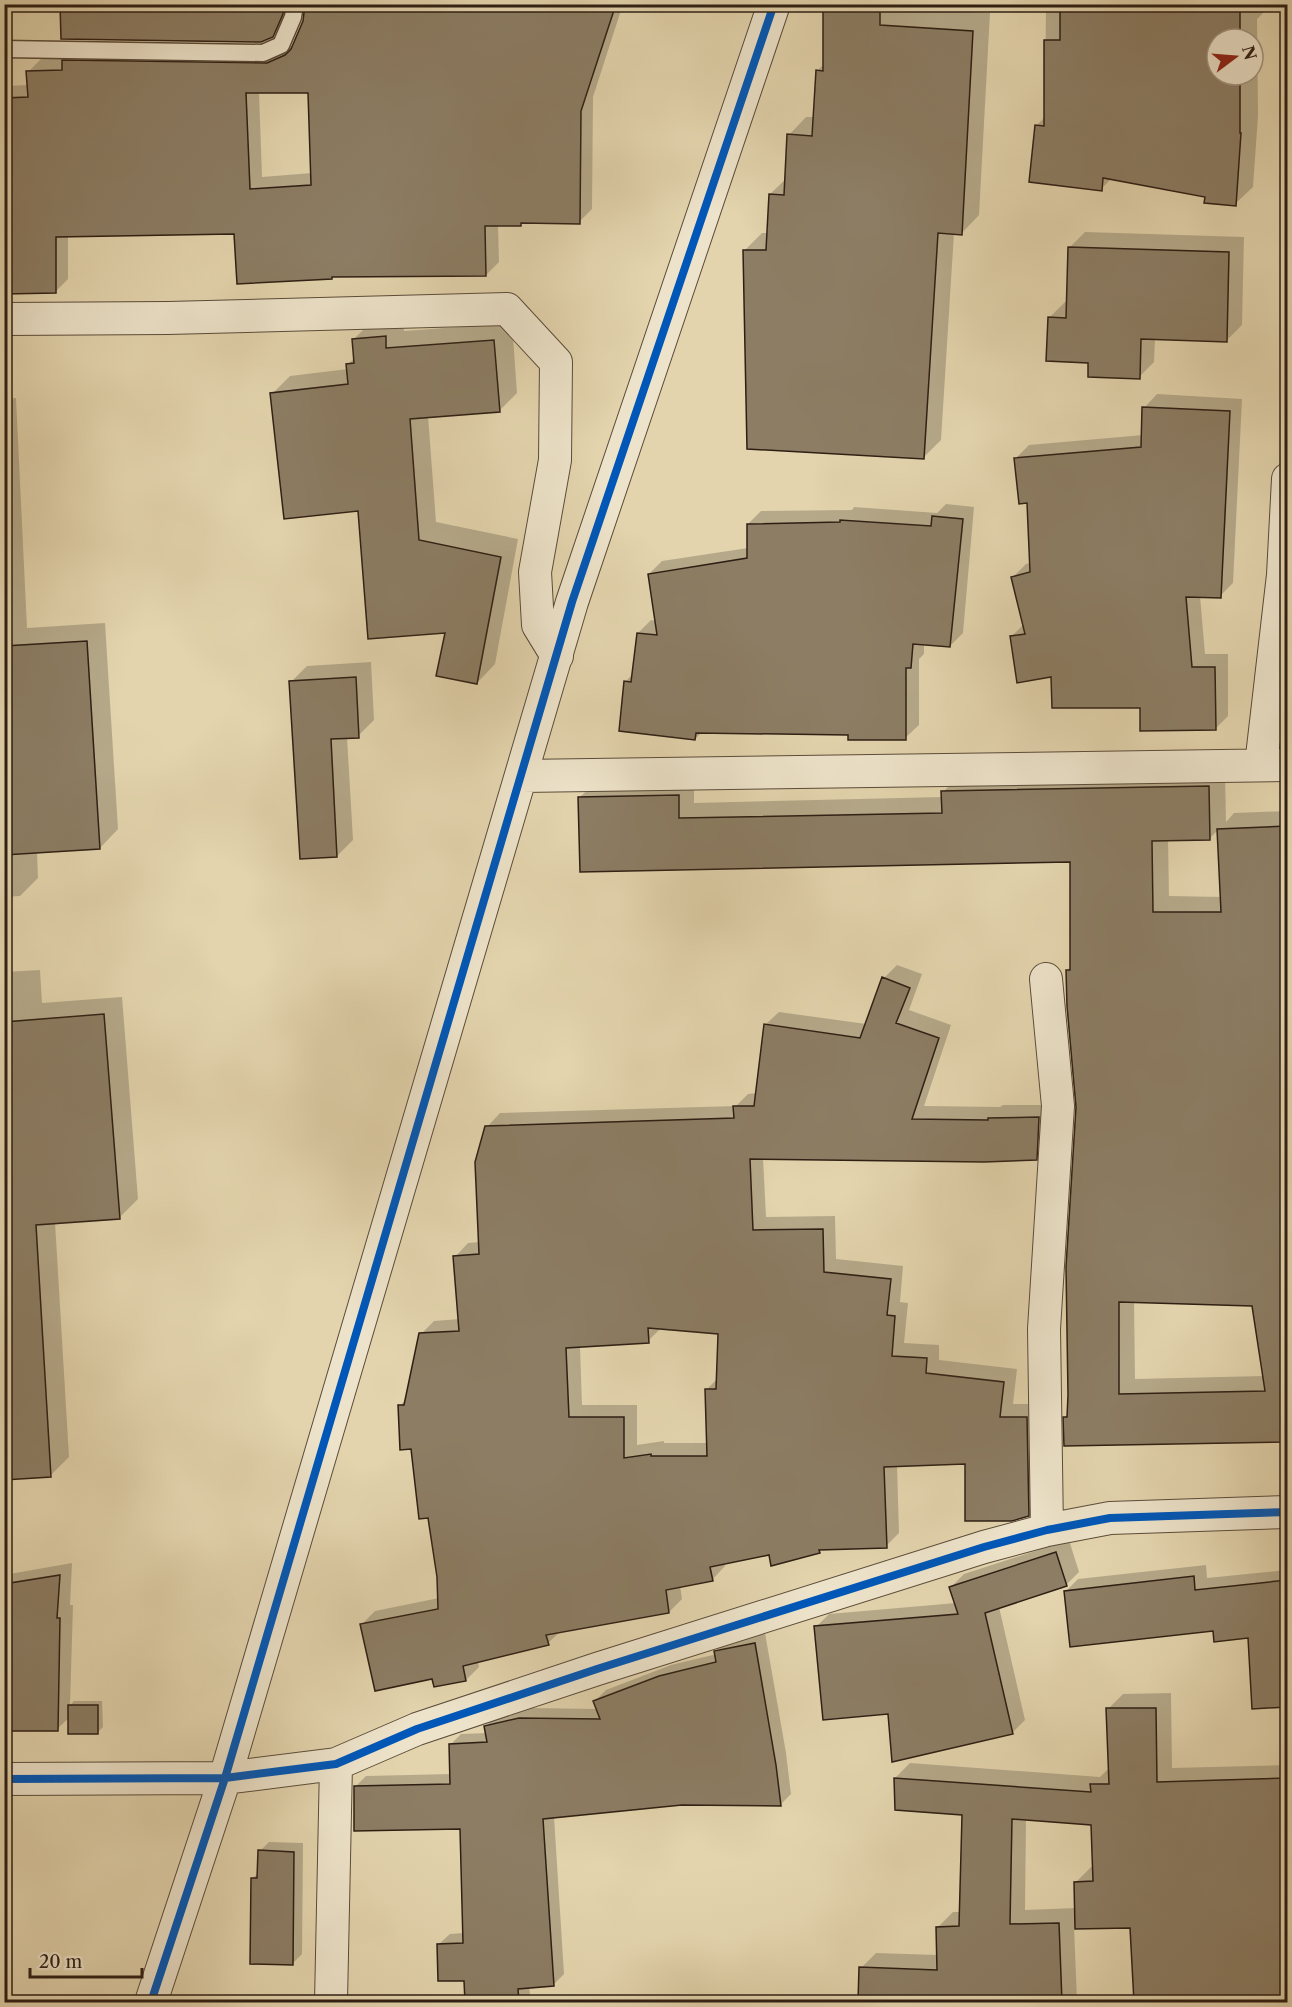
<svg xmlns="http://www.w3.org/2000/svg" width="1292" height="2007" viewBox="0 0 1292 2007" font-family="'Libre Caslon Text',serif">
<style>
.shadow{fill:#0003;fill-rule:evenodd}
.building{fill:#8c7d64;stroke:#2e1f14;stroke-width:1.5;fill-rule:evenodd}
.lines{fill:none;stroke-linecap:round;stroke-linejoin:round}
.service-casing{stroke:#5b4c3a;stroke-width:19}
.minor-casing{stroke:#5b4c3a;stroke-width:34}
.service{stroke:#ede3ca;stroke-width:16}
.minor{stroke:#ede3ca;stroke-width:32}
.cycleway-casing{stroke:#ede3ca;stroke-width:11}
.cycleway{stroke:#0057b8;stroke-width:8}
</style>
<rect width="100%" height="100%" fill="#e3d4ad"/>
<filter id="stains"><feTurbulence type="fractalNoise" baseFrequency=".00333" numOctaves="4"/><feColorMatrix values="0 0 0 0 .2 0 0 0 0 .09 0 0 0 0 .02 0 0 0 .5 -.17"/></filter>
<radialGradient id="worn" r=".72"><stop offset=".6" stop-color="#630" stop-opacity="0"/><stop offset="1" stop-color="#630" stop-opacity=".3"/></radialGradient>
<path class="shadow" d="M 62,4 L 293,4 L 286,22 L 272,36 Z
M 306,4 L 623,4 L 593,97 L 592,209 L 579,222 L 523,222 L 520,225 L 498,225 L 499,262 L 486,275 L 236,232 L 68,235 L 68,279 L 55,292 L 4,292 L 4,86 L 29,85 L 28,72 L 41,59 L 281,50 L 294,45 L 304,21 ZM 259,92 L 309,92 L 312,173 L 262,177 Z
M 825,4 L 909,4 L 908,9 L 990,13 L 979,215 L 962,233 L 954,233 L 941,440 L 923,458 L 744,251 L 762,233 L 769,233 L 770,194 L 787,178 L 789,135 L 806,117 L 814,117 L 817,71 L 824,64 Z
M 1046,4 L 1268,4 L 1268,8 L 1257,19 L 1258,116 L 1253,187 L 1235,204 L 1206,196 L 1112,178 L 1101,189 L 1037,125 L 1045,117 ZM 1217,39 L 1253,39 L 1253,75 L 1217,75 Z
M 1085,232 L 1244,237 L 1242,325 L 1227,340 L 1155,338 L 1154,362 L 1139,377 L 1090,361 L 1049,318 L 1065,302 L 1068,302 L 1070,247 Z
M 403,319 L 404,331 L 512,323 L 517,393 L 499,411 L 428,416 L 436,522 L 518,539 L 495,664 L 477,683 L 447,631 L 359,509 L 272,394 L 290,376 L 348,369 L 348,365 L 355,357 L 354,339 L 372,321 Z
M 1157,394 L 1242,399 L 1233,583 L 1220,596 L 1200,596 L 1205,654 L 1228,654 L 1228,716 L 1215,729 L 1141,706 L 1053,676 L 1011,637 L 1024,624 L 1013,577 L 1026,564 L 1031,563 L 1028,502 L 1016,458 L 1029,445 L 1143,435 L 1144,408 Z
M 16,398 L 27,628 L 105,623 L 118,829 L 100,848 L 37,852 L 38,878 L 20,896 L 4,897 L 4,399 Z
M 946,504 L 974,507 L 963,633 L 950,646 L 924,643 L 924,654 L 919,659 L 919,725 L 905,738 L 850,734 L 702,732 L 695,739 L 625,682 L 633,674 L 638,633 L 651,620 L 656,621 L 649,574 L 662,561 L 748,548 L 748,524 L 761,511 L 852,510 L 854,507 L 937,513 Z
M 371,662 L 374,720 L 358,736 L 347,737 L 353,840 L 337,856 L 291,682 L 307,666 Z
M 1225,770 L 1226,822 L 1234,813 L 1288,811 L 1288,1440 L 1065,1444 L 1065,1417 L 1069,1413 L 1077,1107 L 1067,970 L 1072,966 L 1071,861 L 581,871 L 579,798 L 596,782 L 694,780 L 694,803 L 943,797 L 943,792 L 959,776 ZM 1218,830 L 1222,897 L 1169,896 L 1168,839 L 1209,839 ZM 1134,1301 L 1253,1305 L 1264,1376 L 1135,1379 Z
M 897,965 L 922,974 L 909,1010 L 951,1025 L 924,1106 L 1000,1107 L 1003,1105 L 1052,1105 L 1049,1145 L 1036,1159 L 763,1158 L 766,1217 L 835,1216 L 836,1259 L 903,1266 L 900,1302 L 908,1303 L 904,1343 L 939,1345 L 939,1360 L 1017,1369 L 1013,1404 L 1040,1404 L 1041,1501 L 1028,1515 L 967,1463 L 897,1465 L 899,1533 L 886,1546 L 822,1549 L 819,1552 L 770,1553 L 725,1563 L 725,1566 L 712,1580 L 680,1586 L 682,1599 L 669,1612 L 561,1631 L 548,1643 L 478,1661 L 479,1667 L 466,1680 L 361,1625 L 375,1611 L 439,1598 L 430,1516 L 400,1406 L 407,1398 L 421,1334 L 434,1321 L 460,1319 L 455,1257 L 468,1243 L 480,1242 L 487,1127 L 500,1113 L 736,1106 L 748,1094 L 757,1093 L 765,1025 L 779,1012 L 866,1024 L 884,978 ZM 662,1327 L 720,1332 L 718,1378 L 706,1390 L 708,1443 L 664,1443 L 664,1441 L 637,1445 L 637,1405 L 582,1405 L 580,1346 L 648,1341 Z
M 40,970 L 42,1003 L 122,997 L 138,1199 L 120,1217 L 55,1222 L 69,1457 L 51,1475 L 4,1478 L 4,972 Z
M 1069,1540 L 1079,1572 L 1066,1585 L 999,1607 L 1025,1720 L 1012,1733 L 890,1713 L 816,1627 L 829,1614 L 956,1603 L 951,1587 L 964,1574 Z
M 72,1563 L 70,1605 L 73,1605 L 70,1705 L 74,1701 L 102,1701 L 103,1727 L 98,1732 L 70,1717 L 57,1729 L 4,1730 L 4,1575 Z
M 1206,1565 L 1207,1578 L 1288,1570 L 1288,1706 L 1253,1707 L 1250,1636 L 1214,1630 L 1066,1591 L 1078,1579 Z
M 765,1633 L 786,1753 L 791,1794 L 780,1805 L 682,1804 L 554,1817 L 564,1974 L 553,1985 L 529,1987 L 530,1994 L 522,2002 L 466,2002 L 465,1979 L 439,1944 L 450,1934 L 464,1933 L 461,1828 L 355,1787 L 366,1776 L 451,1774 L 450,1745 L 461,1734 L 487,1733 L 486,1726 L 497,1715 L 531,1708 L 598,1709 L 595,1701 L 606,1690 L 671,1665 L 717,1654 L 716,1651 L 727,1641 Z
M 1171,1693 L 1172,1768 L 1288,1765 L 1288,2002 L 1136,2002 L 1131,1926 L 1074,1927 L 1077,2002 L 859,2002 L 861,1968 L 876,1953 L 938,1955 L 938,1927 L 953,1912 L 961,1912 L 963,1814 L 895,1778 L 910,1763 L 1100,1777 L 1107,1770 L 1110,1770 L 1108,1709 L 1123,1694 ZM 1026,1818 L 1093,1824 L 1094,1867 L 1091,1867 L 1076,1882 L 1076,1908 L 1025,1910 Z
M 269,1842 L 303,1843 L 302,1954 L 293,1963 L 252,1879 L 259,1872 L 260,1851 Z"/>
<path class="building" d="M 60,4 L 284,4 L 283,14 L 273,37 L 261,42 L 61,39 Z
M 305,4 L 616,4 L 581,111 L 580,224 L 521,223 L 521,226 L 485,226 L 486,276 L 332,277 L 332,279 L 237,284 L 234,234 L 56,237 L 56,293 L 4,294 L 4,98 L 28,97 L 26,71 L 62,70 L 62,60 L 267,63 L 285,55 L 291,49 L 303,21 ZM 246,93 L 308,93 L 311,185 L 250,189 Z
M 823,4 L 880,4 L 880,25 L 973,31 L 962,235 L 938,233 L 924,459 L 747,449 L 743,250 L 766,250 L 769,194 L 784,195 L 787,134 L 812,136 L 816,70 L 823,71 Z
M 1060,4 L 1240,4 L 1240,39 L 1217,39 L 1217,75 L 1240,75 L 1240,133 L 1241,133 L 1236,206 L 1204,203 L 1205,197 L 1103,178 L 1102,191 L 1029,182 L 1035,125 L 1044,126 L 1044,40 L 1060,40 Z
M 1068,247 L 1229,252 L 1227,342 L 1141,339 L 1140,379 L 1088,377 L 1088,363 L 1046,361 L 1048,317 L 1066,318 Z
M 386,336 L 386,348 L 494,340 L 500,412 L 410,419 L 419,540 L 501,557 L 477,684 L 436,676 L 445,633 L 368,639 L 358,511 L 284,519 L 270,393 L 348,384 L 346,364 L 354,363 L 352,339 Z
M 1142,407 L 1230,411 L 1221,598 L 1186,597 L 1192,667 L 1215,667 L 1216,730 L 1140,731 L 1140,708 L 1052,708 L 1051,677 L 1017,683 L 1010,636 L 1025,634 L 1011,577 L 1030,572 L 1027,503 L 1019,504 L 1014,458 L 1141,447 Z
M 932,516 L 963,519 L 950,647 L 913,644 L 911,668 L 906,668 L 906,740 L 848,740 L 848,735 L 696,733 L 695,740 L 619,731 L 624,681 L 631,682 L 637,633 L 657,635 L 648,574 L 747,558 L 747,524 L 840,522 L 840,520 L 931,526 Z
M 87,641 L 100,849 L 4,855 L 4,646 Z
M 356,677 L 359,738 L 331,739 L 337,857 L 300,859 L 289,681 Z
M 1209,786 L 1210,840 L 1152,841 L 1153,912 L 1221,912 L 1217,829 L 1287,826 L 1287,1442 L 1064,1446 L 1063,1417 L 1067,1417 L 1068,1395 L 1066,1267 L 1076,1107 L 1067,1006 L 1066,970 L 1070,970 L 1070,862 L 580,872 L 578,797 L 679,795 L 679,818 L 942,813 L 941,791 ZM 1119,1302 L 1252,1306 L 1265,1391 L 1119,1394 Z
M 882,977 L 910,988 L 896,1023 L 939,1038 L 912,1119 L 988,1120 L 988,1118 L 1039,1117 L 1037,1160 L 984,1162 L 750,1159 L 753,1230 L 823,1229 L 824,1272 L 891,1279 L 887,1315 L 895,1316 L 892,1356 L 927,1358 L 926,1373 L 1004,1382 L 1000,1417 L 1027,1417 L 1029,1516 L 1012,1521 L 965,1521 L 965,1464 L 884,1467 L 887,1548 L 819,1550 L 820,1553 L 771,1566 L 769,1555 L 710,1567 L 713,1581 L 666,1590 L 669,1613 L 546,1635 L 549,1645 L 463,1666 L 466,1681 L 434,1687 L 432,1679 L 375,1691 L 360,1624 L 438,1609 L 437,1577 L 428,1518 L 419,1519 L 411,1449 L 400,1450 L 398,1405 L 404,1405 L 419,1333 L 459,1331 L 453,1256 L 479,1254 L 475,1162 L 485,1126 L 734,1118 L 733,1106 L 754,1106 L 764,1024 L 860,1038 ZM 648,1328 L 718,1334 L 716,1389 L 705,1389 L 707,1456 L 651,1456 L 651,1454 L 624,1458 L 624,1417 L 569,1417 L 566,1348 L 649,1343 Z
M 104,1014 L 120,1219 L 36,1225 L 51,1477 L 4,1480 L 4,1022 Z
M 1056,1552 L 1067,1586 L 985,1613 L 1013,1734 L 892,1762 L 888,1714 L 823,1720 L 814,1626 L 958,1614 L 949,1587 Z
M 60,1575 L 57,1618 L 60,1618 L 58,1731 L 4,1731 L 4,1584 Z
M 1194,1576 L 1195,1590 L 1287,1580 L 1287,1707 L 1252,1709 L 1248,1638 L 1214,1642 L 1213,1631 L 1070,1647 L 1064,1591 Z
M 755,1643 L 776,1765 L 781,1806 L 682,1805 L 543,1819 L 554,1986 L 518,1989 L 519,2002 L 465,2002 L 464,1981 L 438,1981 L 437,1944 L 463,1943 L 460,1829 L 354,1831 L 354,1786 L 450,1784 L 449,1744 L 487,1742 L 484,1726 L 519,1718 L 600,1719 L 593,1701 L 659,1676 L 716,1662 L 714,1651 Z
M 68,1705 L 98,1705 L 98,1734 L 68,1734 Z
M 1106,1708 L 1156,1708 L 1157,1782 L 1287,1778 L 1287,2002 L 1134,2002 L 1130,1928 L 1075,1929 L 1074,1882 L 1093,1881 L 1091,1825 L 1012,1819 L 1010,1924 L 1059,1923 L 1062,2002 L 858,2002 L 859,1967 L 937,1970 L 936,1927 L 959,1926 L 962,1815 L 895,1810 L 894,1778 L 1091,1792 L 1090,1784 L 1109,1784 Z
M 258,1850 L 294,1852 L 293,1965 L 250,1964 L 251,1878 L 257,1878 Z"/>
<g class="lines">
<g class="service-casing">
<path id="service" d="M 4,49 L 263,53 L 281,45 L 293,17 L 295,4"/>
</g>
<g class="minor-casing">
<path id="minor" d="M 4,319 L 168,318 L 507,309 L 556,362 L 555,460 L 535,572 L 538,625 L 557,656
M 1261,765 L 1283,575 L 1288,479
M 522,776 L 1288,765
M 1046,979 L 1058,1106 L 1044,1329 L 1047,1530
M 4,1779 L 225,1778 L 336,1764 L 417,1729 L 597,1669 L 984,1547 L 1047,1530 L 1110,1518 L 1288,1512
M 151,2002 L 225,1778 L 572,602 L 774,4
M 331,2002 L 336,1764"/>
</g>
<use href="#service" class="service"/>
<use href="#minor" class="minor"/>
<g class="cycleway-casing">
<path id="cycleway" d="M 4,1779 L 225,1778 L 336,1764 L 417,1729 L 597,1669 L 984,1547 L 1047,1530 L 1110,1518 L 1288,1512
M 151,2002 L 225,1778 L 572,602 L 774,4"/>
</g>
<use href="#cycleway" class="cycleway"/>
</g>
<rect width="1292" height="2007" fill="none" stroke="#e3d4ad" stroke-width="24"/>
<rect x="6" y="6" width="1280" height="1995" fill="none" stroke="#2e1f14" stroke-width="3"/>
<rect x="12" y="12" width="1268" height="1983" fill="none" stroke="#2e1f14" stroke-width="1.5"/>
<g transform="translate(1235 57) rotate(74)"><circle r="28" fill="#ede3ca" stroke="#a19581" stroke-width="1.5"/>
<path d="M0-4.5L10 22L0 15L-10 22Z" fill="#8f2418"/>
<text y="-9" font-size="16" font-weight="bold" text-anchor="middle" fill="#2e1f14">N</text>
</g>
<path d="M30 1968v9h112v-9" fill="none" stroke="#2e1f14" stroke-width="3"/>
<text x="39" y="1968" font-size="18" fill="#2e1f14" stroke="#ede3ca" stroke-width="4.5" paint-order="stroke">20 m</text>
<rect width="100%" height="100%" filter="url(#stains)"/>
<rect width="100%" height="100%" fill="url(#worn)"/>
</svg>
